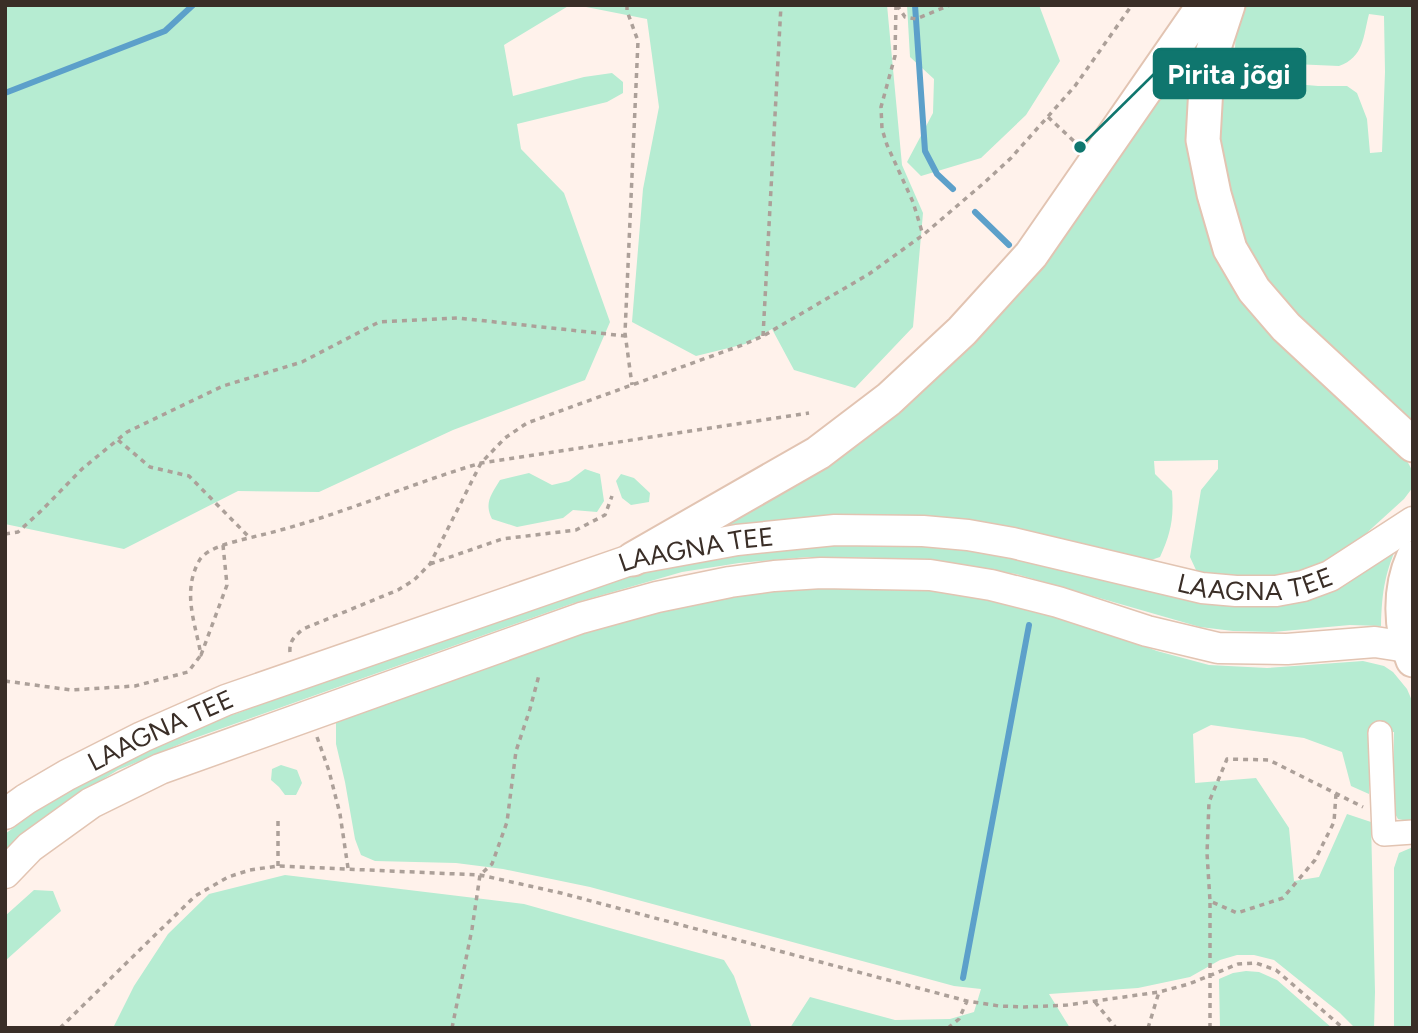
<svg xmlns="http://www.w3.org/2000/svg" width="1418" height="1033" viewBox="0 0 1418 1033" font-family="Figtree,sans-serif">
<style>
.green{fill:#b6ecd2}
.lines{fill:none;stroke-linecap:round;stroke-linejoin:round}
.stream{stroke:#5ca0ca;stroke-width:6}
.minor-casing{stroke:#e2c4b2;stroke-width:26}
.major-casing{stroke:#e2c4b2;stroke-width:33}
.highway-casing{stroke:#e2c4b2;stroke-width:37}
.path{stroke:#aca099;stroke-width:3.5;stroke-dasharray:5 5;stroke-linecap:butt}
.minor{stroke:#fff;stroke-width:23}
.major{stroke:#fff;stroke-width:30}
.highway{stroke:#fff;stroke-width:33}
.labels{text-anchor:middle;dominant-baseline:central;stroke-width:5;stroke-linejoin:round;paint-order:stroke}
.street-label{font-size:26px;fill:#3a2e27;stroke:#fff}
.leader{fill:none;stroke:#0f766e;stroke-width:2.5}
.callout-dot{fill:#0f766e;stroke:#fff;stroke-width:2.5}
.callout{fill:#0f766e;stroke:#0f766e;stroke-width:2.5}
.callout-label{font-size:28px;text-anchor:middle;font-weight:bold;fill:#fff}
</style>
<rect width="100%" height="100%" fill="#fff2eb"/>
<path class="green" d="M 5,5 L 570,5 L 504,45 L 513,96 L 584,77 L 612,73 L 623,82 L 623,93 L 607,102 L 517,124 L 521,149 L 564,193 L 610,322 L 585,380 L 453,430 L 319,492 L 238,491 L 124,549 L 5,524 Z
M 576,5 L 887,5 L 902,165 L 923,213 L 913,327 L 855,388 L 794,370 L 772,329 L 745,344 L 696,356 L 632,322 L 643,189 L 659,107 L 647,19 Z
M 907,5 L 1039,5 L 1060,61 L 1026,115 L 981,158 L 921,176 L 907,162 L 933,113 L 934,79 L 910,57 Z
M 1245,5 L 1413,5 L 1413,425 L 1278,298 L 1253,259 L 1233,214 L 1216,128 L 1219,98 L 1229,85 L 1261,81 L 1318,86 L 1347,86 L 1357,93 L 1367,119 L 1370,153 L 1382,152 L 1385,72 L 1384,16 L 1369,14 C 1363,37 1364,57 1339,66 L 1268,63 L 1243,55 L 1235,48 L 1236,29 Z
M 1210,14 L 1200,199 L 1401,450 L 1412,470 L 1413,487 L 1404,499 L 1360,539 L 1338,556 L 1313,569 L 1286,577 L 1253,581 L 1203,575 L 1196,570 L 1190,557 L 1201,490 L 1218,469 L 1218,460 L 1154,461 L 1155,474 L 1172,491 C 1174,518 1171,533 1160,557 L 1148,561 L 1023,532 L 703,533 L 887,416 Z
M 585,469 L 600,474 L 604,501 L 597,512 L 573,510 L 563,518 L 517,527 L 492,519 C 484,503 491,495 500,480 L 529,473 L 552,485 L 569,481 Z
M 621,474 L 634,478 L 650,493 L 649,502 L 631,505 L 622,498 L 616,481 Z
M 1400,539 C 1385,572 1382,590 1381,626 L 1350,625 L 1273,632 L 1233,631 L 1200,627 L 1016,574 L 947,563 L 885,558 L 808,557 L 739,563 L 682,572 L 571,604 L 192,739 L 118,770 L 67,801 L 5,850 L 5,834 L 42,807 L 106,766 L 175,733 L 238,713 L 338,675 L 607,582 L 672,562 L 803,542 L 964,542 L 1266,605 L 1302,602 L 1334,585 Z
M 844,587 L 924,590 L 1022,606 L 1071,623 L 1106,632 L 1157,651 L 1209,665 L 1267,668 L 1363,661 L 1384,666 L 1393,672 L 1407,689 L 1413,703 L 1413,822 L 1398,819 L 1393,810 L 1394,732 L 1371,733 L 1369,794 L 1351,786 L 1342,752 L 1304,738 L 1211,725 L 1193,734 L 1195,783 L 1256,778 L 1289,828 L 1294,881 L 1319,877 L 1347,814 L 1371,822 L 1375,992 L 1374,1028 L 1355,1028 L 1340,1013 L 1274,960 L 1254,955 L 1237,955 L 1220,960 L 1190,977 L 1138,988 L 1049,994 L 1070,1028 L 790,1028 L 810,997 L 895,1020 L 950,1019 L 974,1012 L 981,989 L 954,986 L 590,887 L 503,869 L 456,863 L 375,861 L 361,855 L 355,839 L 345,782 L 336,744 L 336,721 L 551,641 L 689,602 L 766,590 Z
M 281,765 L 297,770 L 302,783 L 296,795 L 285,795 L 279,787 L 271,780 L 272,769 Z
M 1413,847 L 1413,1028 L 1394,1028 L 1394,868 L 1399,853 Z
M 285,875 L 524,904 L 724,960 L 734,976 L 752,1028 L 113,1028 L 134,986 L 168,934 L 209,894 Z
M 34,890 L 53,891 L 61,911 L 5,961 L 5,916 Z
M 1246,971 L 1259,972 L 1277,980 L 1332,1028 L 1220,1028 L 1219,979 L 1233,973 Z"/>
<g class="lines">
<path class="stream" d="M 915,5 L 925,151 L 937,174 L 953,189
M 5,93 L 165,31 L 193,5
M 975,212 L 1009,245
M 963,978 L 1029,625"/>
<g class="minor-casing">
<path id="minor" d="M 1380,733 L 1384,834 L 1413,832"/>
</g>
<g class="major-casing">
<g id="major">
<path id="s1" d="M 5,814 L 26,799 L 67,775 L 142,737 L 226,700 L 633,559 L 737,540 L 835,530 L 923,531 L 968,535 L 1013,543 L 1202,588 L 1236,591 L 1276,591 L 1303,586 L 1330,576 L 1413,522"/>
<path d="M 5,873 L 30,847 L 91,803 L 160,769 L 581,618 L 657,597 L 730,582 L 774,576 L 821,573 L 930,575 L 991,585 L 1058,602 L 1147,631 L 1218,648 L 1287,649 L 1375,642 L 1407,647"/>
</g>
</g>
<g class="highway-casing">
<path id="highway" d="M 1228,5 L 1207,69 L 1203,140 L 1214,194 L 1230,249 L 1254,290 L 1286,327 L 1413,445
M 1413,558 C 1399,589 1400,629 1413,660
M 633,559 L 818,453 L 889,399 L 962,331 L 1031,255 L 1204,5"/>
</g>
<path class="path" d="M 627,5 L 627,11 L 638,41 L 625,333 L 632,385
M 896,5 L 895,56 L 881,107 L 882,129 L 887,145 L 913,202 L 923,235
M 897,5 L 905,17 L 916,19 L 950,5
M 1048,117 L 1077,144
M 763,336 L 781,5
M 118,440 L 150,467 L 189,476 L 250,538
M 5,534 L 18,532 L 42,510 L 82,469 L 127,432 L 223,386 L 302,362 L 379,322 L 458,318 L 626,336
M 223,545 L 227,585 L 201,655 C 195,622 182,592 199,561 C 207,546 242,540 257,536 C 334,518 406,485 481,463 L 809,413
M 430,564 L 502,539 L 576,530 L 605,515 L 612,496
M 290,652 C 289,641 295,636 303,629 L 398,590 L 414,580 L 430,564 L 481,463 L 505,438 L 527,423 L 745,344 L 763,336 L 869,274 L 923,235 L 985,182 L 1011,158 L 1075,86 L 1132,5
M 5,681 L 71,690 L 135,686 L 188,672 L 201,655
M 317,737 L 329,771 L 340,814 L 348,868
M 1336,794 L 1334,822 L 1315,860 L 1283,898 L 1237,913 L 1210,901 L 1207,853 L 1209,802 L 1227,759 L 1269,760 L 1363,807
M 278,821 L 278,866
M 1095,1002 L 1116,1028
M 60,1028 L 195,896 L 228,877 L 250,870 L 278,866 L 480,875 L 561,893 L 967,1001 L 999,1006 L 1025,1007 L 1067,1005 L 1159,992 L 1189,984 L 1238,964 L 1256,963 L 1276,970 L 1343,1028
M 452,1028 L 472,929 L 480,875 L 492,864 L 507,822 L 516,751 L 530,709 L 539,675
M 948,1028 L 959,1019 L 967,1001
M 1148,1028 L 1159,992
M 1210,1028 L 1210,901"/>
<use href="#minor" class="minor"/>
<use href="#major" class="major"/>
<use href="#highway" class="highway"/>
</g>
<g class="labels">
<g class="street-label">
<text stroke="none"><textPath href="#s1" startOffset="744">LAAGNA TEE</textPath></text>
<text stroke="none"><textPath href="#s1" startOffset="1311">LAAGNA TEE</textPath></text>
<text stroke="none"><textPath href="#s1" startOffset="177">LAAGNA TEE</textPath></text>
</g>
</g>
<path class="leader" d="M1080 147L1154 74"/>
<circle class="callout-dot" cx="1080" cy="147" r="7"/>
<rect class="callout" x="1154" y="49" width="151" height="49" rx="7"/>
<g class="callout-label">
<text x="1229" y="84">Pirita jõgi</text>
</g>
<rect width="1418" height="1033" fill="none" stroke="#3a2e27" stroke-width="14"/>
</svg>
